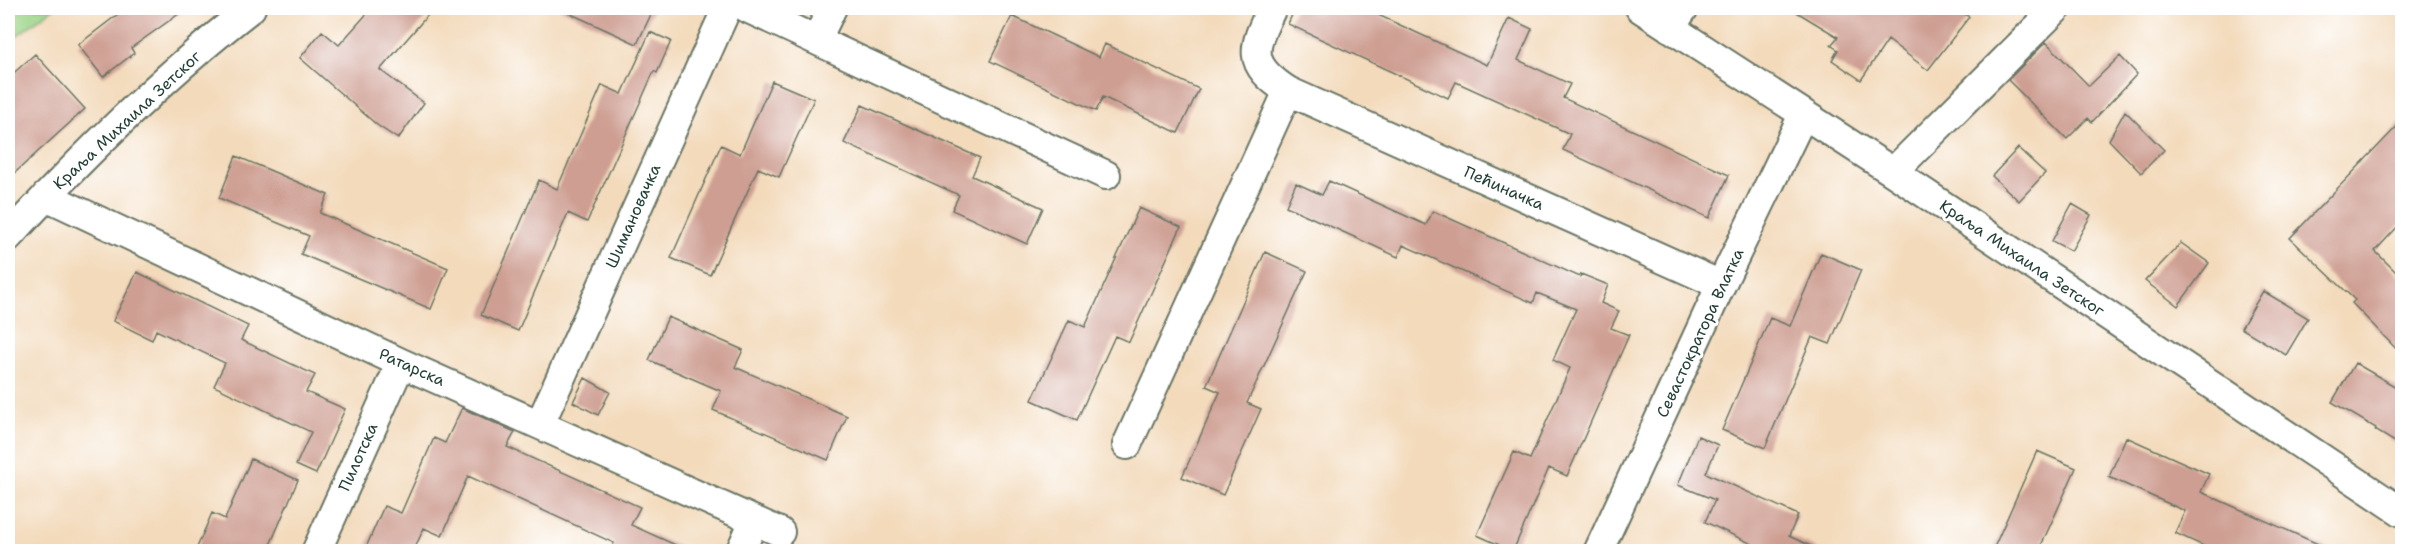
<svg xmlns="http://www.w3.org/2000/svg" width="2410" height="559" viewBox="0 0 2410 559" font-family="'Shantell Sans',sans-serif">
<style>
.green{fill:#9ad386;stroke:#5c885d;stroke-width:1.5}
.building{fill:#ce9e92}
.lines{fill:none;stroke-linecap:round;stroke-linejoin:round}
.minor-casing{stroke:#697463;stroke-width:32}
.minor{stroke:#fff;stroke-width:28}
.labels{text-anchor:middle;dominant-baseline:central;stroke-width:6;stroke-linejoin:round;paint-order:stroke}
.street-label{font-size:16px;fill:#1f3d34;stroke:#fff}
</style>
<rect width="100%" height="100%" fill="#fff"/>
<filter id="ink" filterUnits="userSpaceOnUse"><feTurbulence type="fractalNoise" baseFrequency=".0167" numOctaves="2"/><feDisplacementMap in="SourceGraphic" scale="12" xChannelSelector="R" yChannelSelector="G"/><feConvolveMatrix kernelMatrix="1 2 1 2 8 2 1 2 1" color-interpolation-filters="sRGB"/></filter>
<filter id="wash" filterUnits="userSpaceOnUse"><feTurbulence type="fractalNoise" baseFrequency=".008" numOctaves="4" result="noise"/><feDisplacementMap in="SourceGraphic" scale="24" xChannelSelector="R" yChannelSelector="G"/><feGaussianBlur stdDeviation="1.35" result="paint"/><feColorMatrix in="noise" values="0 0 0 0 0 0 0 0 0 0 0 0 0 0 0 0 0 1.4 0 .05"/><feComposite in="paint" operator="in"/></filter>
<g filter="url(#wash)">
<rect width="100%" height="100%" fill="#f3dabb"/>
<path class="green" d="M 8,8 L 54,8 L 8,42 Z"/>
<g id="blocks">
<path class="building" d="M 126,8 L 187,8 L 131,48 L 134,53 L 103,77 L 78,45 Z
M 372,8 L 434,8 L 380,70 L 424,103 L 398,139 L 377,125 L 300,58 L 322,31 L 339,45 Z
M 558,8 L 654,8 L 637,44 Z
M 1295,8 L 1363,8 L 1487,65 L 1509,18 L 1532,29 L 1518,60 L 1570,84 L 1563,98 L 1729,175 L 1709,218 L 1563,150 L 1570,134 L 1456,82 L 1448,98 L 1288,24 Z
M 1790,8 L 1956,8 L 1969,17 L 1928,70 L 1888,40 L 1861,80 L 1832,60 L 1838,50 L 1831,45 L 1838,37 Z
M 1012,16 L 1099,57 L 1105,44 L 1199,89 L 1178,133 L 1103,97 L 1096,111 L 990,61 Z
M 650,32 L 671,41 L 657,73 L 654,71 L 587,222 L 568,213 L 518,331 L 481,315 L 539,180 L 557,189 L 602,85 L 622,94 Z
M 2046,42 L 2089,86 L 2120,56 L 2137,74 L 2092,122 L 2088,118 L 2067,139 L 2008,80 Z
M 35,54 L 85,109 L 8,179 L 8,78 Z
M 772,81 L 814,99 L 779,177 L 758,168 L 710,275 L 671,258 L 721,145 L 740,154 Z
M 862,105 L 980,158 L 972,176 L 1043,208 L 1027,244 L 952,210 L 959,195 L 844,143 Z
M 2125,111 L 2164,150 L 2141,173 L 2109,140 Z
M 2403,120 L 2403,221 L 2375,251 L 2403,279 L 2403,356 L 2352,303 L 2355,300 L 2290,238 Z
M 2018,148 L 2045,173 L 2019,201 L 1992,176 Z
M 236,156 L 328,195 L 320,213 L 448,268 L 431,309 L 301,254 L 309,236 L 219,198 Z
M 1329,181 L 1426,225 L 1433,211 L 1580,277 L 1581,274 L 1608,285 L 1601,303 L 1619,311 L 1611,328 L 1629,335 L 1567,476 L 1549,468 L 1513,551 L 1477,535 L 1514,452 L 1530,459 L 1570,368 L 1553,360 L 1576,309 L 1537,293 L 1533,303 L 1403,245 L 1398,257 L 1286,206 L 1296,183 L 1322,195 Z
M 2072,204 L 2091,215 L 2071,251 L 2052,241 Z
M 1139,208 L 1181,227 L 1129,342 L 1115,336 L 1077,420 L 1032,400 L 1069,320 L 1085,327 Z
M 2181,243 L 2209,263 L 2178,306 L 2145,281 Z
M 1265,252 L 1307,271 L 1247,403 L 1261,409 L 1223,495 L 1182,477 L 1220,392 L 1206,386 Z
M 1821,253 L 1861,270 L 1830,344 L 1812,337 L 1765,448 L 1722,430 L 1770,318 L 1790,326 Z
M 137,272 L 248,326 L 241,340 L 315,375 L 306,392 L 345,409 L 316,474 L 296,465 L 311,432 L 214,386 L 225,363 L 156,330 L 152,340 L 113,321 Z
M 2263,291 L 2308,318 L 2286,355 L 2241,328 Z
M 668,317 L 743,350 L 735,367 L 847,416 L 828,460 L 713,410 L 721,391 L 649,360 Z
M 2355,363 L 2403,391 L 2403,447 L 2375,430 L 2376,428 L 2332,402 Z
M 585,378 L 610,392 L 598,415 L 573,402 Z
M 462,408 L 515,432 L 507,447 L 640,507 L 631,525 L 691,552 L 610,552 L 614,543 L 468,476 L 442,536 L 424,528 L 413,552 L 364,552 L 384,506 L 401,513 L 434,438 L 445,443 Z
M 1698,436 L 1718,445 L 1706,473 L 1798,515 L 1789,536 L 1824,552 L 1769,552 L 1705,522 L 1715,500 L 1678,485 Z
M 2126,437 L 2209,474 L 2201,492 L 2336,552 L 2217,552 L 2175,533 L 2185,511 L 2109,477 Z
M 2037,451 L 2076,468 L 2055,515 L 2038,552 L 1992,552 Z
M 251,459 L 298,480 L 267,552 L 195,552 L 212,513 L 225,519 Z"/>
</g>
</g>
<g filter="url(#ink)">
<use href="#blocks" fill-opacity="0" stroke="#697463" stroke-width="1.5"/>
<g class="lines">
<g class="minor-casing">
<path id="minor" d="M 747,8 L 1106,175
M 1272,8 C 1253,48 1245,63 1288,91 L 1721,285
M 1640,8 L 1893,172 L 2402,512
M 1670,28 L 1684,8
M 817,39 L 832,8
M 1893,172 L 2057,8
M 46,196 L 401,363 L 780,532
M 8,237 C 83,156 163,76 251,8
M 540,424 L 727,8
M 1127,445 L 1288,91
M 316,552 L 401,363
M 740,552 L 754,521
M 1598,552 L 1721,285 L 1803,115"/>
</g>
<use href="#minor" class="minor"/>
</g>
</g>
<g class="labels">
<g class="street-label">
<text transform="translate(127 120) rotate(-43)">Краља Михаила Зетског</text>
<text transform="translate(1504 188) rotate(24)">Пећиначка</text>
<text transform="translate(633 216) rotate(-66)">Шимановачка</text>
<text transform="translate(2022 258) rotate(34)">Краља Михаила Зетског</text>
<text transform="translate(1700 333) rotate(-65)">Севастократора Влатка</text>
<text transform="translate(412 367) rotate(24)">Ратарска</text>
<text transform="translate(358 457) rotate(-66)">Пилотска</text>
</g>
</g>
<rect width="2410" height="559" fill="none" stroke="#fff" stroke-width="30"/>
</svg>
